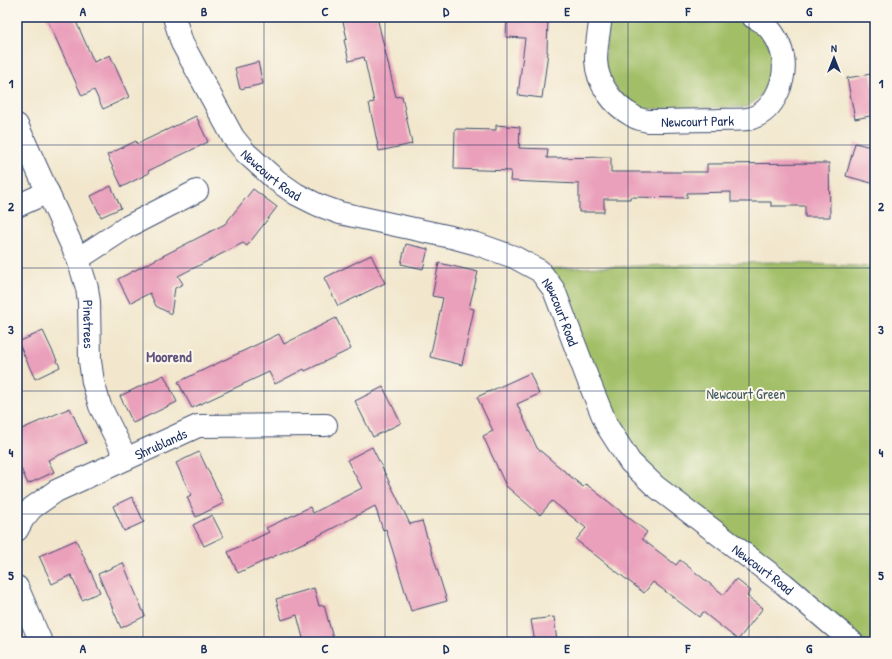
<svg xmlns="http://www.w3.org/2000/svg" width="892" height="659" viewBox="0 0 892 659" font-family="'Patrick Hand',sans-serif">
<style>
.green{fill:#a2bf67;stroke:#5e7762}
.building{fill:#ea9fba}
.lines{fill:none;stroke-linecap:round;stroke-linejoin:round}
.street-casing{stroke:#3b4b6f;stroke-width:24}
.street{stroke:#fff;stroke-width:22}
.grid{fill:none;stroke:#1b2f5e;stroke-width:1;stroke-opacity:0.55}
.labels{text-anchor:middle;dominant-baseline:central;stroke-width:4;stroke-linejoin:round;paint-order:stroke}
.street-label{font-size:14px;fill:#1b2f5e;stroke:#fbf7ec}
.park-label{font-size:14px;fill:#445a61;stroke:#fbf7ec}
.neighbourhood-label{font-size:15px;font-weight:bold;fill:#63567e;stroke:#fbf7ec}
.neatline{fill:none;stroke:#1b2f5e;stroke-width:1.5}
.grid-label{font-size:13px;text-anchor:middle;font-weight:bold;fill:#1b2f5e}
</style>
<rect width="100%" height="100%" fill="#fbf7ec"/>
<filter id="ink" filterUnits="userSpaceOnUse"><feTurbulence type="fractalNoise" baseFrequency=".025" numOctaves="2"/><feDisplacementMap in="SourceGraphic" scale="8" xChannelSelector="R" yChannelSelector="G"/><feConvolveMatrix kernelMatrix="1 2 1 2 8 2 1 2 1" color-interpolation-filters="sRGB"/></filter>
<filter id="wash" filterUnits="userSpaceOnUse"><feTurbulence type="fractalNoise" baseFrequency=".012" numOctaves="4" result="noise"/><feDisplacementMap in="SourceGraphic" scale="16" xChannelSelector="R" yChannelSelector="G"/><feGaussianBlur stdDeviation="0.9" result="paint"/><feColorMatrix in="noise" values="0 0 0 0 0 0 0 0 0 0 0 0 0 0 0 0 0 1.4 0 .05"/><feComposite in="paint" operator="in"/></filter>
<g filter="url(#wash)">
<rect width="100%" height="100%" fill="#f2e7cd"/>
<path class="green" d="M 609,17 L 731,17 C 742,21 758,28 765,38 C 782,66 772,91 746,107 L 644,109 L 632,104 L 622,97 L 604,69 Z
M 772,262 L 875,267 L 875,642 L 852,642 L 630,462 L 536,269 Z"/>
<g id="blocks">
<path class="building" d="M 46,17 L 74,17 L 94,62 L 110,55 L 129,97 L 103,109 L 94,90 L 82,96 Z
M 342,17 L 377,17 L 396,97 L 402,96 L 412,144 L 379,151 L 369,103 L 374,102 L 364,57 L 349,61 L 344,40 L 347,39 Z
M 507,17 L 548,17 L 547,52 L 548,52 L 542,98 L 518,95 L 525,38 L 506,37 Z
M 258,62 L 263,84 L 240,89 L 235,68 Z
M 871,74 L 875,96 L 875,115 L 855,119 L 847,78 Z
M 196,116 L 208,142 L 148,171 L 149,173 L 122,187 L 107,155 L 136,141 L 137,144 Z
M 496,125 L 520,127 L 519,148 L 548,149 L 547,158 L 611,157 L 611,172 L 707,172 L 707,164 L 829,163 L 830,217 L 805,217 L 805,206 L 771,206 L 771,202 L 731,202 L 731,192 L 687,193 L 687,198 L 630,197 L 630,199 L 604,199 L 604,212 L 579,212 L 579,184 L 510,181 L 511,171 L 454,169 L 455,129 L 496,130 Z
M 855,143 L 875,148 L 875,184 L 846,176 Z
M 111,186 L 121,208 L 101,217 L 91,196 Z
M 253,189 L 277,207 L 247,246 L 243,243 L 178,276 L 183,284 L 175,288 L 171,314 L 156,306 L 150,293 L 130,303 L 118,279 L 225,224 Z
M 406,244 L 428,249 L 423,269 L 401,264 Z
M 371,255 L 385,283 L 338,306 L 324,278 Z
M 439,263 L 478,272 L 469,308 L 474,309 L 462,365 L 430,357 L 443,298 L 432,296 Z
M 336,318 L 351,349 L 305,371 L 304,369 L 275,384 L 269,372 L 192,408 L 178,382 L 279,334 L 284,344 Z
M 43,331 L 60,367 L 35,379 L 18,342 Z
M 530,373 L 539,394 L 517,404 L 537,448 L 583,487 L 586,484 L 647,532 L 642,539 L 676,565 L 680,560 L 724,595 L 736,579 L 751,591 L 747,596 L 763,608 L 738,640 L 703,612 L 699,617 L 653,582 L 644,593 L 576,540 L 586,528 L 552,501 L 540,515 L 506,486 L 483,436 L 493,431 L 477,397 Z
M 164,375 L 177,402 L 133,423 L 120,396 Z
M 383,387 L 401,423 L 373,437 L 355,401 Z
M 70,408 L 86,443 L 48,460 L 54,472 L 28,484 L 17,460 L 17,431 Z
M 372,447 L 410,524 L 422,521 L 447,601 L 411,611 L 386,529 L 383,530 L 375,506 L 316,537 L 238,573 L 228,552 L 269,532 L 266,528 L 310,507 L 313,513 L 362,488 L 347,460 Z
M 199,452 L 224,503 L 196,517 L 187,497 L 191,495 L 176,463 Z
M 132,497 L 144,522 L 124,531 L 113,506 Z
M 212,515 L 223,537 L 204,546 L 193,525 Z
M 76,540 L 100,592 L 82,600 L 71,575 L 52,584 L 39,556 Z
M 123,563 L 145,616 L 121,628 L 98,574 Z
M 314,588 L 319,606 L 324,605 L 334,642 L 304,642 L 297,615 L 282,620 L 276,599 Z
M 554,617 L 557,642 L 535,642 L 531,620 Z"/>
</g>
</g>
<g filter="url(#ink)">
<use href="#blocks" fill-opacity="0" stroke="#3b4b6f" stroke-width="1"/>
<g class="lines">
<g class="street-casing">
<g id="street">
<path id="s1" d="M 174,17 L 182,43 L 233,137 L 246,153 L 276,180 L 296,194 L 318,205 L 340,213 L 451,237 L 477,244 L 514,257 L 540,271 L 554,290 L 587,377 L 607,426 L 630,462 L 655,486 L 784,584 L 852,642"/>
<path id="s2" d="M 601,17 C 599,31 596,46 596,60 C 597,84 613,105 633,116 C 637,119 643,120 648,121 C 671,121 695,120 718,120 C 729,119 742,121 752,118 C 775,110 787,79 783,57 C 780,41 769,23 753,17"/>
<path id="s3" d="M 17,125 L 78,259 L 87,288 L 89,302 L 90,361 L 93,382 L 100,406 L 126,458"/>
<path d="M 17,206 L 48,192"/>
<path d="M 78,259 L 127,227 L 197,191"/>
<path id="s4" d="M 17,530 L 23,519 L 32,508 L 56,491 L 198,426 L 326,425"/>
<path d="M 17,587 L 41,642"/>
</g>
</g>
<use href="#street" class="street"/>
</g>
</g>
<path class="grid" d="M 143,17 L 143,642M 264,17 L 264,642M 385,17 L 385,642M 507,17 L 507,642M 628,17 L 628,642M 749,17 L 749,642M 17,145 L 875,145M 17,268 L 875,268M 17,391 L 875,391M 17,514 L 875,514"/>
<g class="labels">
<g class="street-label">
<text stroke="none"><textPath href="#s2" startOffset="179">Newcourt Park</textPath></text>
<text stroke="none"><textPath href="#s1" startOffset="188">Newcourt Road</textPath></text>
<text stroke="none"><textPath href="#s1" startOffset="523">Newcourt Road</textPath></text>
<text stroke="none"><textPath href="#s3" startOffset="214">Pinetrees</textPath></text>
<text stroke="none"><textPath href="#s4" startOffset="171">Shrublands</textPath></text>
<text stroke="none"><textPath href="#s1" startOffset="860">Newcourt Road</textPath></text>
</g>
<g class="park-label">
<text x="746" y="393">Newcourt Green</text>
</g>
<g class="neighbourhood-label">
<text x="169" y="356">Moorend</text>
</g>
</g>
<rect width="892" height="659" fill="none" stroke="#fbf7ec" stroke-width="44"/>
<g transform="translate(834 58)" stroke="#fbf7ec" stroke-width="3" paint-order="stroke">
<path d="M0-3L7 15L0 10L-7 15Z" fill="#1b2f5e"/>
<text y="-6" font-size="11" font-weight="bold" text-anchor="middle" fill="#1b2f5e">N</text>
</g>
<rect x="22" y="22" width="848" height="615" class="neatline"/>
<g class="grid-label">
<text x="83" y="16">A</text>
<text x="204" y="16">B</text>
<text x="325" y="16">C</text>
<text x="446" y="16">D</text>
<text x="567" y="16">E</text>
<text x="688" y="16">F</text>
<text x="809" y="16">G</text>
<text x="11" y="88">1</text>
<text x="881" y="88">1</text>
<text x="11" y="211">2</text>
<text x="881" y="211">2</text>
<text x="11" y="334">3</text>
<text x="881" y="334">3</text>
<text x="11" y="457">4</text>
<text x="881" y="457">4</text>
<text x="11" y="580">5</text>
<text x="881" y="580">5</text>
<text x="83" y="653">A</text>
<text x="204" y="653">B</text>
<text x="325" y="653">C</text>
<text x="446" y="653">D</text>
<text x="567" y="653">E</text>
<text x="688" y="653">F</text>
<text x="809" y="653">G</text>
</g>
</svg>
